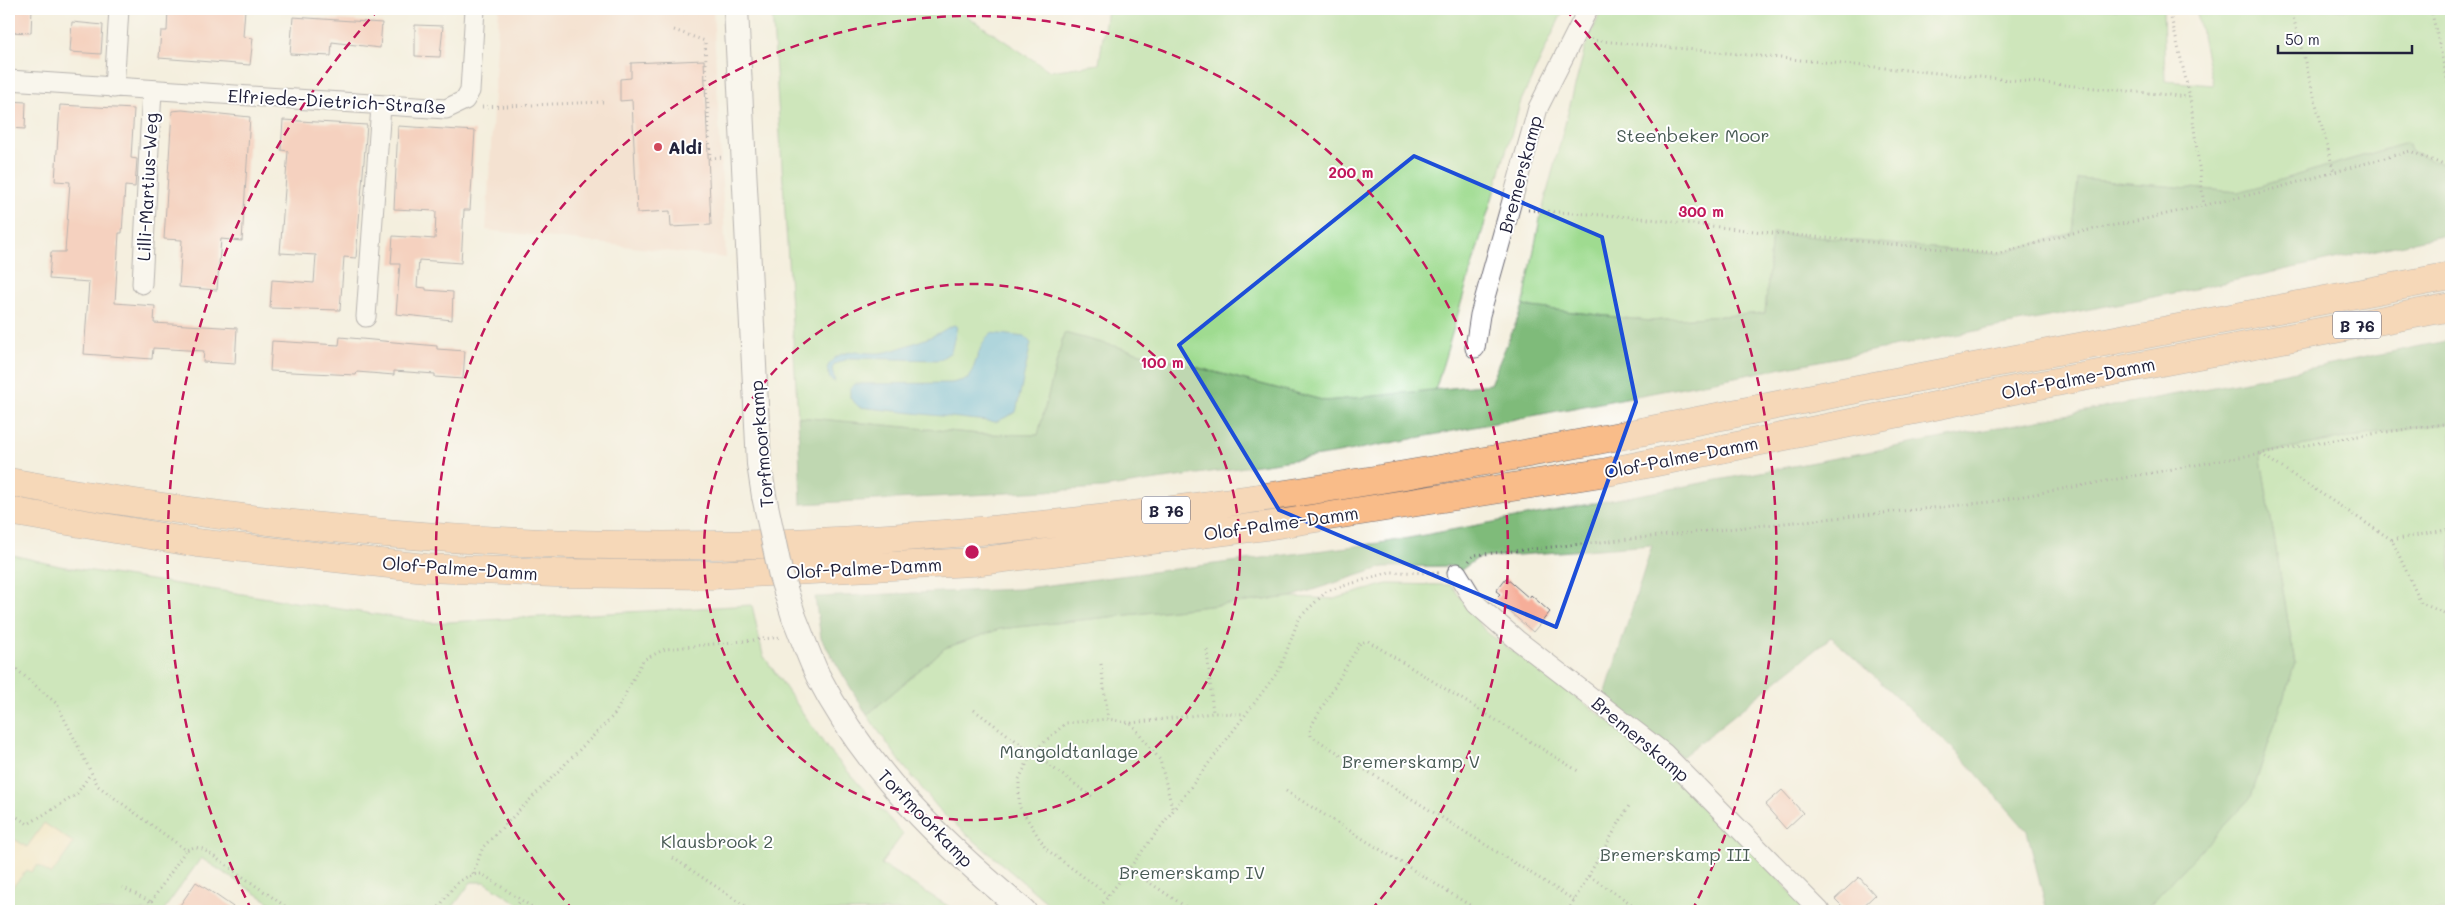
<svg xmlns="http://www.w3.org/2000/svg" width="2460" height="920" viewBox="0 0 2460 920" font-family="Mali,sans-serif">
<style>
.built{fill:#f4d3c1}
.green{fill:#9fdb90;stroke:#607e66}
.forest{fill:#7fbb7a;stroke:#506e5a}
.sand{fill:#eeda9e;stroke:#887e6c}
.water{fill:#5bb6d9;stroke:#3e6c8a}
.building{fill:#f6ae99}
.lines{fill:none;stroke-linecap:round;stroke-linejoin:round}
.minor-casing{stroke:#6c6a74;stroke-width:21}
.tertiary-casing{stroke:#6c6a74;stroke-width:26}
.trunk-casing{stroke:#6c6a74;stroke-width:29}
.path{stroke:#6c6a74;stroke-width:3;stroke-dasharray:1 4;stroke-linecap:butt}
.minor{stroke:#fff;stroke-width:19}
.tertiary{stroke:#fff;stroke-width:24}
.trunk{stroke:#f9bc89;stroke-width:28}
.tertiary-bridge-casing{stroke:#6c6a74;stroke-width:26;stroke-linecap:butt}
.tertiary-bridge{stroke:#fff;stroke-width:24}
.marked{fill:none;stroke:#1d4ed8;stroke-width:4;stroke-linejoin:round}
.ring{fill:none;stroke:#c2185b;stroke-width:2.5;stroke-dasharray:9 6}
.poi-dot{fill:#d1495b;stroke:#fff;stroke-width:2}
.labels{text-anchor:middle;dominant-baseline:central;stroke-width:4;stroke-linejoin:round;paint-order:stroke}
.shield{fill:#fff;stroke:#646476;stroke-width:1}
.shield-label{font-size:16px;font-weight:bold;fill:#22223b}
.street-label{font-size:18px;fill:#22223b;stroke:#fff}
.park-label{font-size:18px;fill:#485a54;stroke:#fff}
.poi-label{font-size:18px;font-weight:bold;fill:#22223b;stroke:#fff;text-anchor:start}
.centre{fill:#c2185b;stroke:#fff;stroke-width:2.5}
.ring-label{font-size:15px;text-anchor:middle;font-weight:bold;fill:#c2185b;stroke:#fff;stroke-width:4;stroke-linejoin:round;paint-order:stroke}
</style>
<rect width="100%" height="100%" fill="#fff"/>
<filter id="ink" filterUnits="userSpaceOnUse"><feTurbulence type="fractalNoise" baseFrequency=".02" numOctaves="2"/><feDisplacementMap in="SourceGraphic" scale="10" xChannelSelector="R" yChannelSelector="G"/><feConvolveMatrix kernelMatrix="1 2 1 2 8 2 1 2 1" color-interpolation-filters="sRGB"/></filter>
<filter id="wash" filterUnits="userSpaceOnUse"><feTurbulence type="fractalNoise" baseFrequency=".0096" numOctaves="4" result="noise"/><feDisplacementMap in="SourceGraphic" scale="20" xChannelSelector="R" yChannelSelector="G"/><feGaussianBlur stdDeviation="1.12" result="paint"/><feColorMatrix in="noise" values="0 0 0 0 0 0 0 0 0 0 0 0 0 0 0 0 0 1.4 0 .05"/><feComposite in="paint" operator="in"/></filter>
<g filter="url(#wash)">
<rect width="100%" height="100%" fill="#f4efde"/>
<path class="built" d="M 499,9 L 713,9 L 726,258 L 486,230 Z"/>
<path class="green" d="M 772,9 L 956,9 L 1050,71 L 1099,64 L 1107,9 L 1564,9 L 1521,101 L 1435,391 L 1326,401 L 1064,333 L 1038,435 L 980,434 L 798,417 Z
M 1602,9 L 2163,9 L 2165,81 L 2213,85 L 2196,9 L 2451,9 L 2451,168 L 2410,151 L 2407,143 L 2239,192 L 2079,179 L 2073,233 L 1997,254 L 1772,233 L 1765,313 L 1649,321 L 1523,306 L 1540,219 L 1585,48 Z
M 2451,423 L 2451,911 L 2144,911 L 2251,797 L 2295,663 L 2260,453 L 2351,437 Z
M 9,554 L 59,566 L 432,623 L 752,605 L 763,655 L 827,748 L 903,834 L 881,864 L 956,911 L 529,911 L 485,882 L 471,882 L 450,911 L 283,911 L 201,858 L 163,911 L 9,911 Z
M 1387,584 L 1451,585 L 1485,631 L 1668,764 L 1809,911 L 1057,911 L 943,814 L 902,764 L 867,715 L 945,648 L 1000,629 L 1291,597 L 1334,599 Z"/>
<path class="forest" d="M 2407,143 L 2410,151 L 2447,166 L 2451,189 L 2451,234 L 2190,290 L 1333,454 L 1103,488 L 801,504 L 798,417 L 980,434 L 1038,435 L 1064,333 L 1326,401 L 1490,384 L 1523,306 L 1649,321 L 1765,313 L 1772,233 L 1997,254 L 2073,233 L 2078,179 L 2239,192 Z
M 2451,340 L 2451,423 L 2351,437 L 2260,453 L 2295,663 L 2251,797 L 2144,911 L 2047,911 L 2027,831 L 1961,756 L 1831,637 L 1682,757 L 1604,698 L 1652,545 L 1478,558 L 1457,573 L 1451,566 L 1384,567 L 1291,597 L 1000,629 L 945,648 L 867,715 L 821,638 L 815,597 L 1018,589 L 1387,542 L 2241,382 Z"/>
<path class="sand" d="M 44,823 L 74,843 L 51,875 L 38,865 L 31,872 L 27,870 L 9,891 L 9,843 L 14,839 L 27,847 Z"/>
<path class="water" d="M 954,325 L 957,327 L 951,352 L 939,360 L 850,358 L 835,364 L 832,369 L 835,382 L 830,379 L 827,368 C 841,342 866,357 886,352 C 896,350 929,338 937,334 C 943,331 948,327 954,325 Z
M 991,333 L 1025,337 L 1031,343 L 1016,412 L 996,422 L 859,407 L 850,398 L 850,389 L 855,384 L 952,383 L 968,379 C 977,365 978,344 991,333 Z"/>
<g id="blocks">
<path class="building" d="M 9,9 L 32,9 L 31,33 L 9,32 Z
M 168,9 L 245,9 L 243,37 L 253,38 L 250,65 L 159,58 L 161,31 L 167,31 Z
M 293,17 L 382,23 L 380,48 L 332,42 L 331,56 L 290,54 Z
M 72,22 L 103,25 L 101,54 L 70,52 Z
M 415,25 L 443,26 L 440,57 L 415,56 Z
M 704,60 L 711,225 L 671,227 L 670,211 L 637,213 L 632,100 L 620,101 L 620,79 L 631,78 L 631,63 Z
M 9,101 L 26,102 L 25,129 L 9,128 Z
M 60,105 L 134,109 L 131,158 L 137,159 L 135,187 L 125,186 L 122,233 L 119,233 L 115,303 L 155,306 L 154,323 L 237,328 L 235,364 L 203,362 L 204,351 L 153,348 L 152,359 L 84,354 L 89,282 L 49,279 L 51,252 L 65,252 L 70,182 L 55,181 Z
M 182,110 L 250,117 L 242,241 L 221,239 L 217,290 L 179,287 L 182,240 L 164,239 L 172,111 Z
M 283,120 L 367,125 L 356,258 L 344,257 L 340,310 L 270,308 L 272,280 L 314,283 L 316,255 L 280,253 L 288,151 L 281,150 Z
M 398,126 L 475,131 L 470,210 L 464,210 L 461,263 L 419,260 L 417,287 L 426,288 L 426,290 L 453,292 L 452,320 L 396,314 L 400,264 L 391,264 L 393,236 L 435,239 L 436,211 L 394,209 Z
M 340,337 L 437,346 L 437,349 L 465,351 L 463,379 L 435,377 L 435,374 L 394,371 L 394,375 L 357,372 L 356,375 L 270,371 L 272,341 L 339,345 Z
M 1506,578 L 1529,598 L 1531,595 L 1550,612 L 1533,632 L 1495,599 L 1500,594 L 1496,591 Z
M 1782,790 L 1803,813 L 1786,829 L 1765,805 Z
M 1859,877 L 1875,895 L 1858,911 L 1847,911 L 1835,899 Z
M 196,882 L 210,891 L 239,911 L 176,911 Z"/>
</g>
</g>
<g filter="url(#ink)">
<use href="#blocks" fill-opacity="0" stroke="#6c6a74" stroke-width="1"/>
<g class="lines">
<g class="minor-casing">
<path id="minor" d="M 9,80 L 446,109 L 465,100 L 470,91 L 475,9
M 114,88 L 119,9
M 142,284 L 152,90
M 366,317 L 381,106
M 1475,348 L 1480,315 L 1538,108 L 1588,9
M 1457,573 L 1476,604 L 1516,639 L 1664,753 L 1820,911"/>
</g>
<g class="tertiary-casing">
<path id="tertiary" d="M 736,9 L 759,464 L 764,496
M 794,617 C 802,636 809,657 818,676 C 867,771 943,844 1024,911"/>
</g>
<g class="trunk-casing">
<path id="trunk" d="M 9,482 C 241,524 476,549 712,545 C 1093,540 1470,467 1842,392 C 2045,352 2248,314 2451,276
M 9,511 L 197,543 L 426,568 L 555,573 L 711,575 L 973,562 L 1266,526 L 1607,472 L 2019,389 L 2451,307"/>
</g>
<path class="path" d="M 2169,9 L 2190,97 L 2204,205
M 2291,9 L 2334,172
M 2431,9 L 2451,96
M 674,30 L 705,41 L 710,158 L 724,157
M 1591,40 L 2190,97
M 482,107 L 603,102
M 1528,210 L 1632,217 L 1772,233 L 1997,254 L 2073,233 L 2132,222 L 2266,191 L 2410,151 L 2451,168
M 2261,454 L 2392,540 L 2421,603 L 2451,616
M 2392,540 L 2451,529
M 1469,561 L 1474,555 L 1990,502 L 2351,437 L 2451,423
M 1207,650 L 1213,713
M 9,663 L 57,704 L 98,786 L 186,850 L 195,847 L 203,849 L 292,911
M 1101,664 L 1108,719
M 974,710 L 1094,798
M 1131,723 L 1213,713 L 1245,714
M 1286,791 L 1479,911
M 9,812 L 28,824 L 76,795 L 91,773
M 673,858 L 753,911
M 473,874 L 483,847 L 615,714 L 643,660 L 665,649 L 782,637
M 1589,876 L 1642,911
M 1147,881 L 1192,911
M 122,887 L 151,902
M 1108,895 L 1046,849 L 1019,806 L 1019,779 L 1032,753 L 1066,723 L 1108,719 L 1131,723 L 1160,760 L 1173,811
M 1574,900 L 1311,736 L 1310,728 L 1360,643 L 1368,641 L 1578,771
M 9,907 L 15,911
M 148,911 L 151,902 L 186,850
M 436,911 C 450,893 457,874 482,874 L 538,911
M 512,911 L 521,900
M 1097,911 L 1280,669 L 1299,618 L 1327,591 L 1390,572 L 1440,573
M 1568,911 L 1630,804"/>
<use href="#minor" class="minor"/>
<use href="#tertiary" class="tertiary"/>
<use href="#trunk" class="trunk"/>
<g class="tertiary-bridge-casing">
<path id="tertiary-bridge" d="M 764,496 L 781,576 L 794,617"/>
</g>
<use href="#tertiary-bridge" class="tertiary-bridge"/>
</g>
</g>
<path d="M0 0H2460V920H0ZM 1414,156 L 1602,237 L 1636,402 L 1556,627 L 1279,510 L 1179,345 Z" fill="#f4efde" fill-opacity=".55" fill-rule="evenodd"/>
<path class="marked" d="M 1414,156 L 1602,237 L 1636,402 L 1556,627 L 1279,510 L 1179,345 Z"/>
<g class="ring">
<circle cx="972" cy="552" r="268"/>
<path d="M574 911A536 536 0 1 1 1370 911"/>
<path d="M252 911A804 804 0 0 1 379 9M1565 9A804 804 0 0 1 1692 911"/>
</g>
<circle class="poi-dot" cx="658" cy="147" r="5"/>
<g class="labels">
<g class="shield">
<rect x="2333" y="311.5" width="48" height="27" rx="4"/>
<rect x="1142" y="496.5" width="48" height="27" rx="4"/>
</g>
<g class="shield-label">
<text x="2357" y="325">B 76</text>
<text x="1166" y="510">B 76</text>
</g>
<g class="street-label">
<text transform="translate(337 101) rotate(3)">Elfriede-Dietrich-Straße</text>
<text transform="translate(1520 174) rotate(-75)">Bremerskamp</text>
<text transform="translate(147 187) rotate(-87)">Lilli-Martius-Weg</text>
<text transform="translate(2078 378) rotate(-11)">Olof-Palme-Damm</text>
<text transform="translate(761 444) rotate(-95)">Torfmoorkamp</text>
<text transform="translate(1681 457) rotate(-11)">Olof-Palme-Damm</text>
<text transform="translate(1281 523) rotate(-8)">Olof-Palme-Damm</text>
<text transform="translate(460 568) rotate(4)">Olof-Palme-Damm</text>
<text transform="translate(864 568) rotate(-3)">Olof-Palme-Damm</text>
<text transform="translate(1641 739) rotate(40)">Bremerskamp</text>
<text transform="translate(926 818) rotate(46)">Torfmoorkamp</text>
</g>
<g class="park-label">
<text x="1693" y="135">Steenbeker Moor</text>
<text x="1069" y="751">Mangoldtanlage</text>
<text x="1411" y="761">Bremerskamp V</text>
<text x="717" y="841">Klausbrook 2</text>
<text x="1675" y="854">Bremerskamp III</text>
<text x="1192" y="872">Bremerskamp IV</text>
</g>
<g class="poi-label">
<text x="668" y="147">Aldi</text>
</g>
</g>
<circle cx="972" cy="552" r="8" class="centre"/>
<g class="ring-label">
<text x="1351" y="178">200 m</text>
<text x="1701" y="217">300 m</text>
<text x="1162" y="368">100 m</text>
</g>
<rect width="2460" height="920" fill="none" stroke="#fff" stroke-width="30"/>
<path d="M2278 45v8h134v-8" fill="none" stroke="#22223b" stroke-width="2.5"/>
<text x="2285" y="45" font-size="15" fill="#22223b" stroke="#ffffff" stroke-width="4" paint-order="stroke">50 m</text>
</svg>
